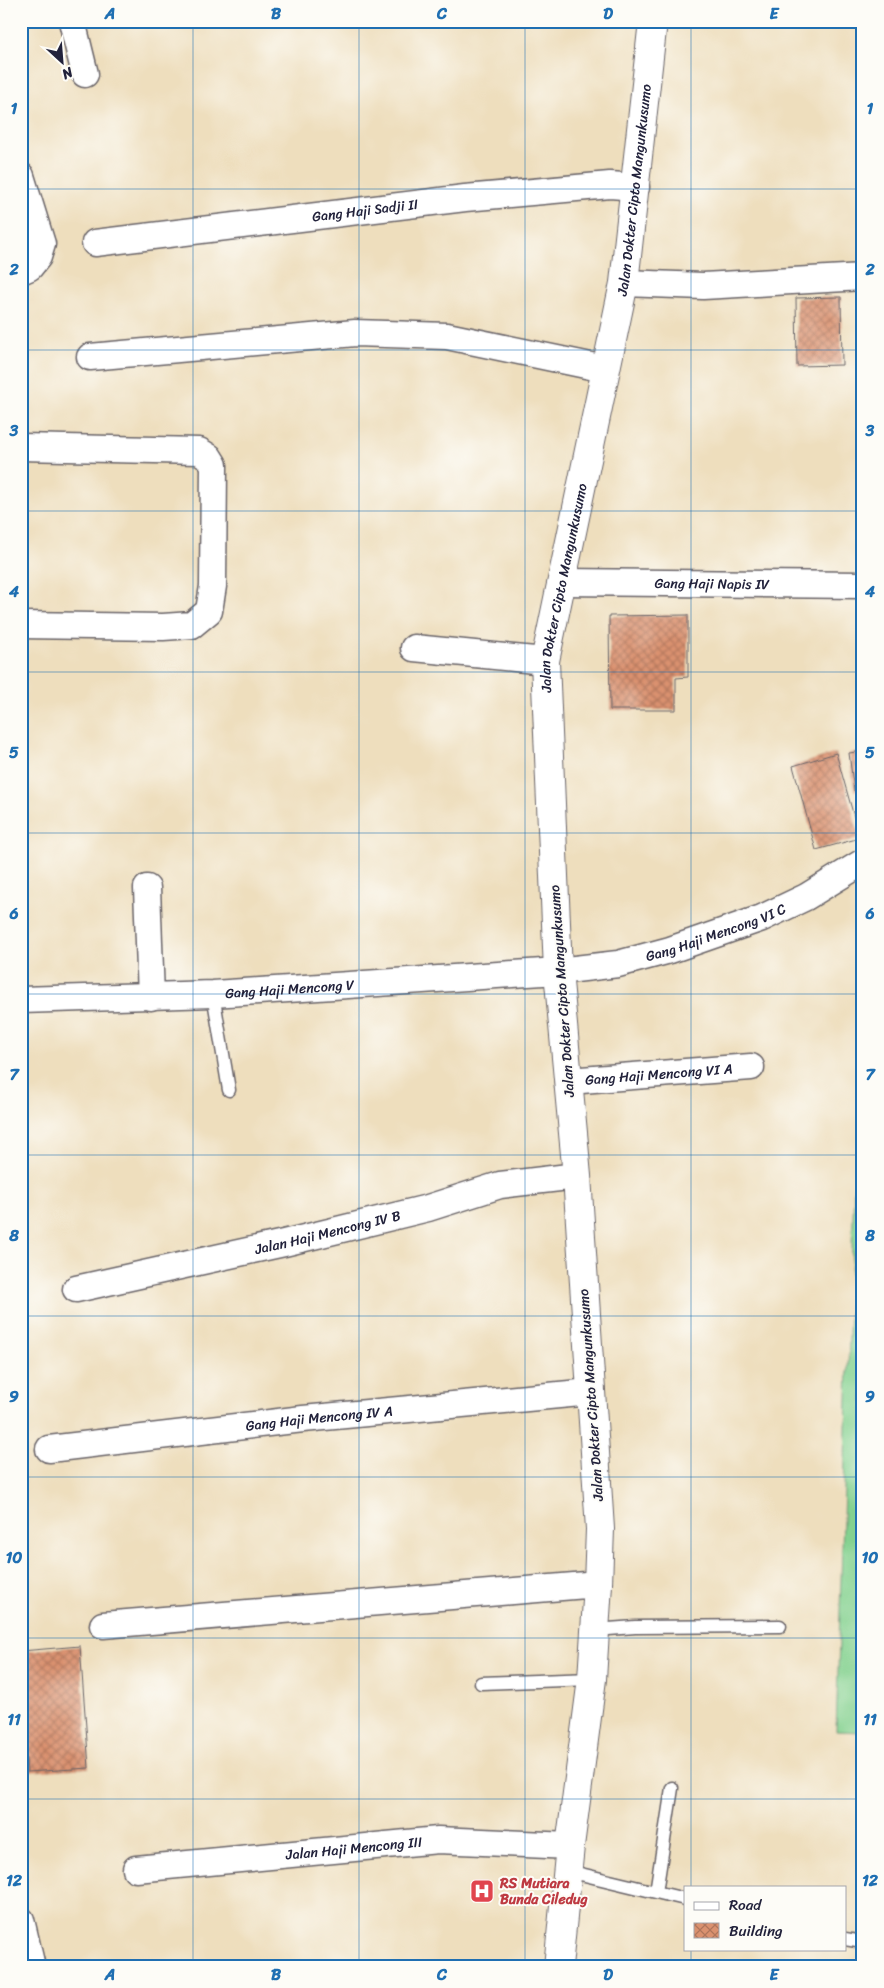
<svg xmlns="http://www.w3.org/2000/svg" width="884" height="1988" viewBox="0 0 884 1988" font-family="Sriracha,sans-serif">
<style>
.pitch{fill:#84d18f;stroke:#537a65}
.building{fill:url(#building-cross-hatch)}
.lines{fill:none;stroke-linecap:round;stroke-linejoin:round}
.lane-casing{stroke:#696468;stroke-width:15}
.street-casing{stroke:#696468;stroke-width:29}
.secondary-casing{stroke:#696468;stroke-width:30}
.lane{stroke:#fff;stroke-width:12}
.street{stroke:#fff;stroke-width:26}
.secondary{stroke:#fff;stroke-width:28}
.grid{fill:none;stroke:#1f6fb2;stroke-width:1;stroke-opacity:0.55}
.labels{text-anchor:middle;dominant-baseline:central;stroke-width:4;stroke-linejoin:round;paint-order:stroke}
.street-label{font-size:14px;fill:#22223b;stroke:#fdfcf7}
.health-label{font-size:14px;font-weight:bold;fill:#be3a42;stroke:#fdfcf7;text-anchor:start}
.neatline{fill:none;stroke:#1f6fb2;stroke-width:2}
.grid-label{font-size:16px;text-anchor:middle;font-weight:bold;fill:#1f6fb2}
</style>
<defs>
<pattern id="building-cross-hatch" width="8" height="8" patternUnits="userSpaceOnUse" patternTransform="scale(1.25)"><rect width="8" height="8" fill="#da916f"/><path d="M0 0l8 8M0 8l8-8" fill="none" stroke="#b0765c"/></pattern>
</defs>
<rect width="100%" height="100%" fill="#fdfcf7"/>
<filter id="ink" filterUnits="userSpaceOnUse"><feTurbulence type="fractalNoise" baseFrequency=".02" numOctaves="2"/><feDisplacementMap in="SourceGraphic" scale="10" xChannelSelector="R" yChannelSelector="G"/><feConvolveMatrix kernelMatrix="1 2 1 2 8 2 1 2 1" color-interpolation-filters="sRGB"/></filter>
<filter id="wash" filterUnits="userSpaceOnUse"><feTurbulence type="fractalNoise" baseFrequency=".0096" numOctaves="4" result="noise"/><feDisplacementMap in="SourceGraphic" scale="20" xChannelSelector="R" yChannelSelector="G"/><feGaussianBlur stdDeviation="1.12" result="paint"/><feColorMatrix in="noise" values="0 0 0 0 0 0 0 0 0 0 0 0 0 0 0 0 0 1.4 0 .05"/><feComposite in="paint" operator="in"/></filter>
<g filter="url(#wash)">
<rect width="100%" height="100%" fill="#eedebd"/>
<path class="pitch" d="M 854,1186 L 863,1186 L 863,1732 L 836,1731 Z"/>
<g id="blocks">
<path class="building" d="M 841,297 L 842,365 L 797,366 L 796,298 Z
M 688,615 L 688,677 L 676,678 L 676,710 L 610,710 L 609,616 Z
M 863,751 L 863,790 L 854,791 L 849,753 Z
M 836,753 L 860,838 L 816,850 L 793,766 Z
M 860,1105 L 863,1105 L 863,1144 L 861,1144 Z
M 80,1646 L 89,1768 L 27,1772 L 21,1703 L 21,1651 Z"/>
</g>
</g>
<g filter="url(#ink)">
<use href="#blocks" fill-opacity="0" stroke="#696468" stroke-width="1"/>
<g class="lines">
<g class="lane-casing">
<path id="lane" d="M 213,994 L 229,1090
M 595,1630 L 635,1627 L 780,1626
M 481,1683 L 592,1679
M 568,1871 L 685,1899
M 656,1892 L 672,1788
M 845,1939 L 857,1941 L 863,1939"/>
</g>
<g class="street-casing">
<g id="street">
<path d="M 72,21 L 85,74"/>
<path d="M 21,176 L 42,244 L 38,257 L 30,267 L 21,271"/>
<path id="s1" d="M 95,243 L 465,198 L 610,185 L 636,187"/>
<path d="M 624,283 L 703,286 L 863,277"/>
<path d="M 90,357 L 355,333 L 447,336 L 605,369"/>
<path d="M 21,447 L 199,451 L 209,457 L 214,465 L 213,586 L 209,611 L 192,625 L 163,627 L 21,625"/>
<path id="s2" d="M 562,582 L 863,585"/>
<path d="M 414,648 L 545,661"/>
<path d="M 147,888 L 151,997"/>
<path id="s3" d="M 21,1000 L 213,994 L 558,971 L 618,964 L 670,950 L 762,918 L 806,897 L 863,862"/>
<path id="s4" d="M 568,1081 L 751,1067"/>
<path id="s5" d="M 76,1289 L 284,1243 L 428,1208 L 500,1185 L 577,1176"/>
<path id="s6" d="M 49,1449 L 303,1419 L 591,1392"/>
<path d="M 103,1625 L 598,1584"/>
<path id="s7" d="M 136,1869 L 438,1840 L 570,1846"/>
<path d="M 21,1920 L 32,1967"/>
</g>
</g>
<g class="secondary-casing">
<g id="secondary">
<path id="s8" d="M 558,1967 L 570,1846 L 592,1679 L 598,1584 L 600,1529 L 577,1176 L 558,971 L 545,661 L 624,283 L 653,21"/>
</g>
</g>
<use href="#lane" class="lane"/>
<use href="#street" class="street"/>
<use href="#secondary" class="secondary"/>
</g>
</g>
<path class="grid" d="M 193,21 L 193,1967M 359,21 L 359,1967M 525,21 L 525,1967M 691,21 L 691,1887M 21,189 L 863,189M 21,350 L 863,350M 21,511 L 863,511M 21,672 L 863,672M 21,833 L 863,833M 21,994 L 863,994M 21,1155 L 863,1155M 21,1316 L 863,1316M 21,1477 L 863,1477M 21,1638 L 863,1638M 21,1799 L 863,1799M 691,1949 L 691,1967"/>
<defs>
<g id="hospital-square" transform="scale(1.25)"><rect x="-9" y="-9" width="18" height="18" rx="4" fill="#e0444e" stroke="#fdfcf7"/><path d="M-5-5h3v3.5h4V-5h3V5h-3V1.5h-4V5h-3Z" fill="#fff"/></g>
</defs>
<g fill-rule="evenodd">
<use href="#hospital-square" x="482" y="1891"/>
</g>
<g class="labels">
<g class="street-label">
<text stroke="none"><textPath href="#s8" startOffset="1790">Jalan Dokter Cipto Mangunkusumo</textPath></text>
<text stroke="none"><textPath href="#s1" startOffset="272">Gang Haji Sadji II</textPath></text>
<text stroke="none"><textPath href="#s2" startOffset="150">Gang Haji Napis IV</textPath></text>
<text stroke="none"><textPath href="#s8" startOffset="1385">Jalan Dokter Cipto Mangunkusumo</textPath></text>
<text stroke="none"><textPath href="#s3" startOffset="701">Gang Haji Mencong VI C</textPath></text>
<text stroke="none"><textPath href="#s3" startOffset="269">Gang Haji Mencong V</textPath></text>
<text transform="translate(562 991) rotate(-94)">Jalan Dokter Cipto Mangunkusumo</text>
<text stroke="none"><textPath href="#s4" startOffset="91">Gang Haji Mencong VI A</textPath></text>
<text stroke="none"><textPath href="#s5" startOffset="258">Jalan Haji Mencong IV B</textPath></text>
<text transform="translate(591 1395) rotate(-94)">Jalan Dokter Cipto Mangunkusumo</text>
<text stroke="none"><textPath href="#s6" startOffset="272">Gang Haji Mencong IV A</textPath></text>
<text stroke="none"><textPath href="#s7" startOffset="219">Jalan Haji Mencong III</textPath></text>
</g>
<g class="health-label">
<text x="500" y="1883">RS Mutiara<tspan x="500" dy="16">Bunda Ciledug</tspan></text>
</g>
</g>
<rect width="884" height="1988" fill="none" stroke="#fdfcf7" stroke-width="55"/>
<rect x="684" y="1886" width="162" height="65" fill="#fdfcf7" stroke="#a5a5ac"/>
<rect x="694" y="1902" width="25" height="8" fill="#ffffff" stroke="#a5a5ac"/>
<text x="729" y="1910" font-size="15" fill="#22223b">Road</text>
<rect x="694" y="1923" width="25" height="15" fill="url(#building-cross-hatch)" stroke="#a5a5ac"/>
<text x="729" y="1936" font-size="15" fill="#22223b">Building</text>
<g transform="translate(62 62) rotate(154)" stroke="#fdfcf7" stroke-width="4" paint-order="stroke">
<path d="M0-4L9 19L0 12L-9 19Z" fill="#22223b"/>
<text y="-8" font-size="14" font-weight="bold" text-anchor="middle" fill="#22223b">N</text>
</g>
<rect x="28" y="28" width="828" height="1932" class="neatline"/>
<g class="grid-label">
<text x="110" y="19">A</text>
<text x="276" y="19">B</text>
<text x="442" y="19">C</text>
<text x="608" y="19">D</text>
<text x="774" y="19">E</text>
<text x="14" y="114">1</text>
<text x="870" y="114">1</text>
<text x="14" y="275">2</text>
<text x="870" y="275">2</text>
<text x="14" y="436">3</text>
<text x="870" y="436">3</text>
<text x="14" y="597">4</text>
<text x="870" y="597">4</text>
<text x="14" y="758">5</text>
<text x="870" y="758">5</text>
<text x="14" y="919">6</text>
<text x="870" y="919">6</text>
<text x="14" y="1080">7</text>
<text x="870" y="1080">7</text>
<text x="14" y="1241">8</text>
<text x="870" y="1241">8</text>
<text x="14" y="1402">9</text>
<text x="870" y="1402">9</text>
<text x="14" y="1563">10</text>
<text x="870" y="1563">10</text>
<text x="14" y="1725">11</text>
<text x="870" y="1725">11</text>
<text x="14" y="1886">12</text>
<text x="870" y="1886">12</text>
<text x="110" y="1980">A</text>
<text x="276" y="1980">B</text>
<text x="442" y="1980">C</text>
<text x="608" y="1980">D</text>
<text x="774" y="1980">E</text>
</g>
</svg>
